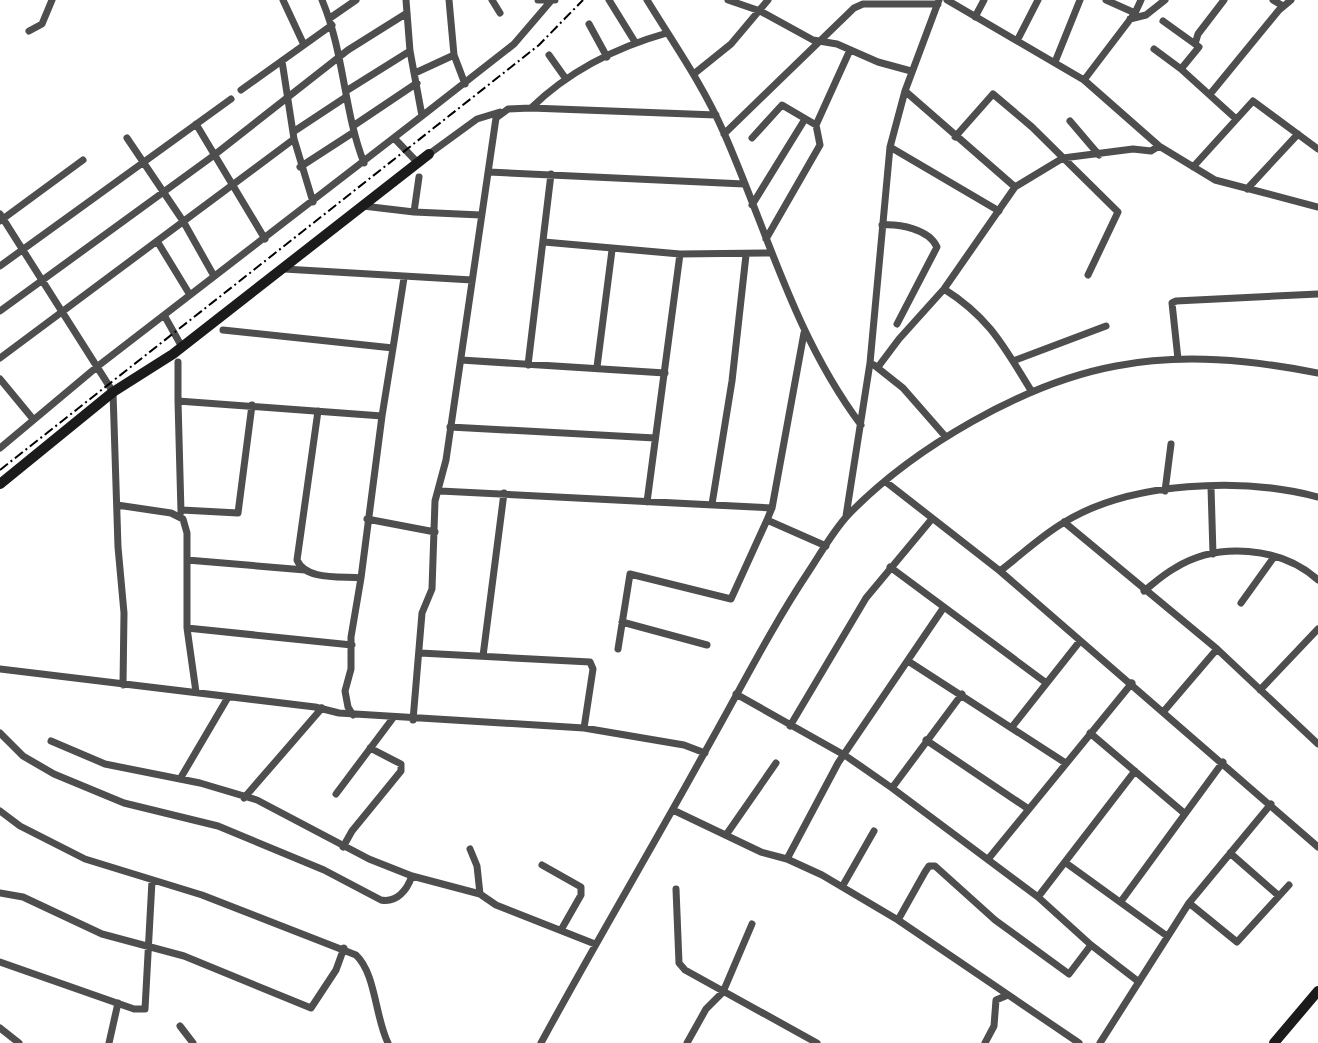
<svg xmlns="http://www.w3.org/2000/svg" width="1318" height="1043" viewBox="0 0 1318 1043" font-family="Poppins,sans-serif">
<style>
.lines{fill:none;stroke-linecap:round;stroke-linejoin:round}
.street{stroke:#4e4e4e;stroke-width:7}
.secondary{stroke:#1b1b1b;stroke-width:10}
.rail{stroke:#000;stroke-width:2;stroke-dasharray:10 3.5 2 3.5;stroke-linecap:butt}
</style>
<rect width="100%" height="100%" fill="#fff"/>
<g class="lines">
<path class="street" d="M 283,0 L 304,45
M 322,0 C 345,55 343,109 364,163
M 449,0 L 454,55 L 465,84
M 492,0 L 500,13
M 538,0 L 555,0
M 609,0 L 635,42
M 647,0 C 674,44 703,85 724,133 C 768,233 794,335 861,425
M 728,0 L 760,11 L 813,40 L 837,44 L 878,62 L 911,71
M 947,0 L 1084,80 L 1159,146 L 1215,180 L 1318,207
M 1106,0 L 1135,13
M 1224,0 L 1198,34 L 1195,44 L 1199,47 L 1181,69 L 1235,118
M 1273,0 L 1283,6
M 975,17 L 984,0
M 330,18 L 356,0
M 1130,19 L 1146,15 L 1165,0
M 1163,21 L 1195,44
M 589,24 L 607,57
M 29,31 L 42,24 L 52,0
M 1017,41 L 1038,0
M 1154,49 L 1181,69
M 549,55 L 566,79
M 282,61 L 294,139 L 313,202
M 1055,62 L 1080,0
M 415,73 L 454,55
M 695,73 L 731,44 L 768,0
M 1084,80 L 1135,13 L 1141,0
M 241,90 L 332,25
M 346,91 L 410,51
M 905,91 L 1015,187
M 1211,93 L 1279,10 L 1291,0
M 531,108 C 569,71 617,47 667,33
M 422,116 L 514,44 L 550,2
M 1070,121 L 1099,155
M 196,124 L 265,239
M 353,126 L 417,83
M 293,132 L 346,97
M 724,134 L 854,8 L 863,4 L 938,4
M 955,137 L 993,94 L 1032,127 L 1118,212 L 1088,275
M 127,138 L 183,221 L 214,276
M 752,138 L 782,105 L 816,125
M 395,139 L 417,162
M 890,147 L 999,211
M 429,154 L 477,119 L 500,112
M 300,167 L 354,132
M 1193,167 L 1253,101 L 1318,149
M 489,172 L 744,184
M 1247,189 L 1298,134
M 752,205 L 805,119
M 363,206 L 414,212 L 419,177
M 414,212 L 481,215
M 0,214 L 113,392 L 118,547 L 124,613 L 123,685
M 0,221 L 83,160
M 882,225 C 900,224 929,229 937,247 L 897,324
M 766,239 L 820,145 L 816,125 L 850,50
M 157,241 L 190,295
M 544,242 L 680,254 L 771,253
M 0,266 L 231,99
M 284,269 L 472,280
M 944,289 C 990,318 1004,347 1032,392
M 0,311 L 213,156 L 348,50 L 407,13
M 164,315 L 182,347
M 223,330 L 393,348 L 404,278
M 0,358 L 294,139
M 1178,359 L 1172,303 L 1176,301 L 1318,294
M 461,360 L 665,373
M 1013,361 L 1106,326
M 178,362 L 178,401 L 382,416 L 393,348
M 528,365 L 551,174
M 874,365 L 903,388 L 945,436
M 597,367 L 612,250
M 878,367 L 899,339 L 944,289 L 1015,187 L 1063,158 L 1133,149 L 1151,151 L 1159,146
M 0,379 L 33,419
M 178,401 L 181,512
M 318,411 L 297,560 C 306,581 341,576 361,578 L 351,637 L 351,669 L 345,691 L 348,707 L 353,715
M 450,427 L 655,438
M 0,448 L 98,366 L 422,116 L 410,51 L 406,0
M 886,482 L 1000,571 L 1318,847
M 1211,487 L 1213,554
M 440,491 L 772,508 L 804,333
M 1165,491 L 1171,444
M 647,502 L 680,254
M 712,504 L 732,381 L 746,255
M 117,505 L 171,513 L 183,519 L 187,533 L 187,628 L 196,692
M 772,508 L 767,520 L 826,546
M 182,510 L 238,513 L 252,405
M 846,516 L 870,363 L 890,147 L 905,91 L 939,0
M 367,519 L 435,532
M 1064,522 L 1217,649 L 1318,744
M 187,560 L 305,570
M 890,567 L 1045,682
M 1000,571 C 1021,555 1041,536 1063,523 C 1130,481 1243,477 1318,497
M 361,578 L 382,416
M 1144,591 C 1154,583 1164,574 1175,568 C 1217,542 1281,546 1318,580
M 1241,603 L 1274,557
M 622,622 L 707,645
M 187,628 L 352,645
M 618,649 L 630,574 L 731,599 L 767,520
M 420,653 L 590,662 L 593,669 L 584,728
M 483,656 L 504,493
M 908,661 L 1064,762
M 0,669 L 315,707 L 339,713 L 584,728 L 684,745 L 705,753
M 1260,690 L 1318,629
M 736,694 L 846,756 L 892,788 L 1038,897 L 1091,945 L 1139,982
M 1164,711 L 1217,649
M 413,720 L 422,613 L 432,589 L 435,501 L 446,460 L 496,118 L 508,109 L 531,108 L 716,115
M 790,726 L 866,598 L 931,520
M 1012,727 L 1080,641
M 0,733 L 23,756 L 54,774 L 124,803 L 218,826 L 324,870 L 381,900 C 397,903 407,890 412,876
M 1090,733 L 1184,813
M 926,740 L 1027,808
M 51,741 L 105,764 L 200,783 L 257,800 L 369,859 L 412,876 L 480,894 L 496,905 L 595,944
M 180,779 L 227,699
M 892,788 L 962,694
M 336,794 L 393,718
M 244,798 L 322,708
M 673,810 L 761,852 L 787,859 L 822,875 L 898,920 L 1079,1043
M 0,811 L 20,826 L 85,859 L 202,895 L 356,955 C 376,974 375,1017 388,1043
M 726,835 L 776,763
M 343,847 L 352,831 L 401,771 L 401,764 L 370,748
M 470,849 L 477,866 L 480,894
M 1230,853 L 1279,896
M 989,858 L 1132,683
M 787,859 L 838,763 L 944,607
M 1066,863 L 1167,936
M 542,865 L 581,887 L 581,895 L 561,930
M 842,887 L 874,831
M 676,889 L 679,963 L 685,970 L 817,1043
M 0,893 L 23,897 L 102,934 L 184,956 L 311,1008 L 336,970 L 344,948
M 1038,897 L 1135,771
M 1122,900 L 1223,762
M 1189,903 L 1237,942 L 1289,885
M 898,920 L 925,872 L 929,866 L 935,866 L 995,920 L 1069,974 L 1091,945
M 0,962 L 134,1009 L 145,1009 L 152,881
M 180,1026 L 193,1043
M 0,1028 L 19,1043
M 109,1043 L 118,1003
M 541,1043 C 593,947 649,853 702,757 C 738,694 769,631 809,571 C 821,553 833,531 848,515 C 913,448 1024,383 1116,366 C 1183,353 1252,360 1318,373
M 687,1043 L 706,1009 L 723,992 L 752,924
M 985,1043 L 994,1026 L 996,1000 L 1008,995
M 1100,1043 L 1189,903 L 1271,804"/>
<path class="secondary" d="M 0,484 L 113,392 L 173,354 L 429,154
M 1274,1043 L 1318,991"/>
<path class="rail" d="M 0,470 L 539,45 L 583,0"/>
</g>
</svg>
